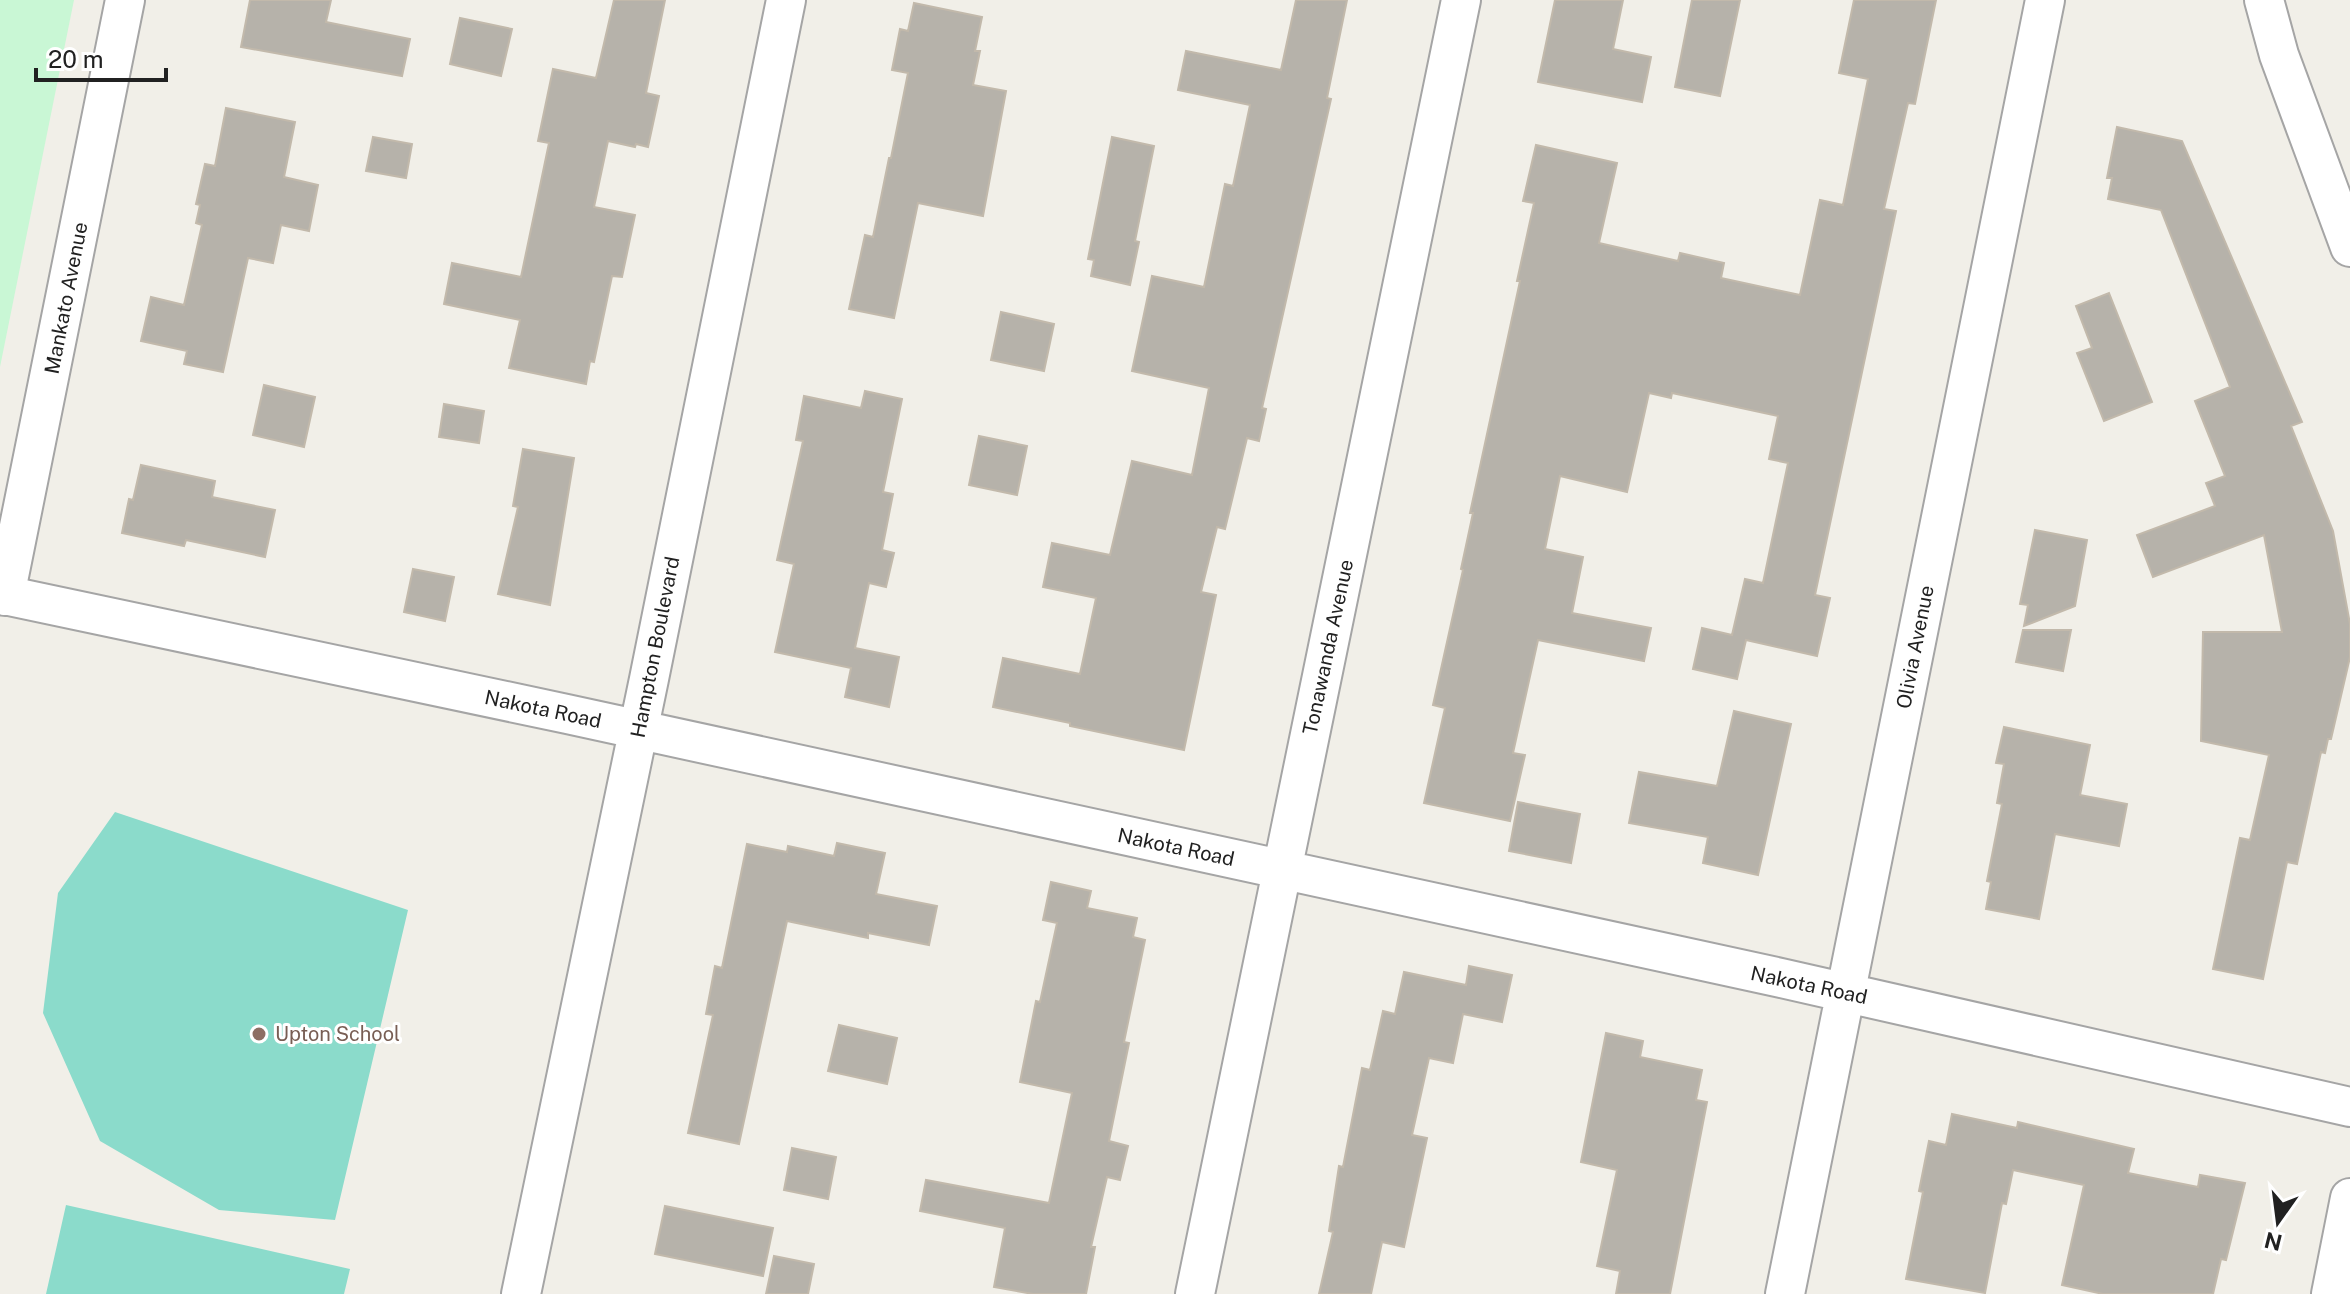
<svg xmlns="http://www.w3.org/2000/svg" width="2350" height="1294" viewBox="0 0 2350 1294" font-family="'Public Sans',sans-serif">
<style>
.park{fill:#c9f7d5}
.pitch{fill:#8bdbcb}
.building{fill:#b6b2aa;stroke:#c2b9ab;stroke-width:2}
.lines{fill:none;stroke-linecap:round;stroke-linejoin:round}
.street-casing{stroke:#a5a5a5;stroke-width:42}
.street{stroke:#fff;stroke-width:38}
.education-dot{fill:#8d6e63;stroke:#fff;stroke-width:3}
.labels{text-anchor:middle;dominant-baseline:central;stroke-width:6;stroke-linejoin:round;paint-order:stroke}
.street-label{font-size:20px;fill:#212121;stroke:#fff}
.education-label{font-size:20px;fill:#785e54;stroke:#fff;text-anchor:start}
</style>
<rect width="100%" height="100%" fill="#f1efe8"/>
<path class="park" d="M 0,0 L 74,0 L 0,367 Z"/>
<path class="pitch" d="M 115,812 L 408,910 L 335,1220 L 219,1210 L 100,1141 L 43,1013 L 58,893 Z
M 66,1205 L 350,1269 L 344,1294 L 46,1294 Z"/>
<path class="building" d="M 250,0 L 331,0 L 326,22 L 410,39 L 402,76 L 241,47 Z
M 614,0 L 665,0 L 646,93 L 659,96 L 648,147 L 636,144 L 635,147 L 608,141 L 594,207 L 635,215 L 622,277 L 612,276 L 594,362 L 590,361 L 586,384 L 509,368 L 520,320 L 444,304 L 452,263 L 521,277 L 549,143 L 538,141 L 553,69 L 596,78 Z
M 1296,0 L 1347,0 L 1327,98 L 1331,99 L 1262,408 L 1266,409 L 1259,441 L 1247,438 L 1225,529 L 1217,527 L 1201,592 L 1216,595 L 1184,750 L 1070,726 L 1070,723 L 993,707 L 1003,658 L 1080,674 L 1096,598 L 1043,587 L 1052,543 L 1110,555 L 1132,461 L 1192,475 L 1209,388 L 1132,371 L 1152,276 L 1204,287 L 1225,184 L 1233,186 L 1250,105 L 1178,90 L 1186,51 L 1281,70 Z
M 1555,0 L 1623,0 L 1613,49 L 1651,57 L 1642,102 L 1538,82 Z
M 1692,0 L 1740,0 L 1720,96 L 1675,87 Z
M 1854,0 L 1936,0 L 1915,104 L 1908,103 L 1884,209 L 1896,211 L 1815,595 L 1830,598 L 1817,656 L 1746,640 L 1737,679 L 1693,669 L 1702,628 L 1732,635 L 1745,579 L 1763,583 L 1788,463 L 1769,459 L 1778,416 L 1672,393 L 1671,398 L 1649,393 L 1627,492 L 1560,476 L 1545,549 L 1583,557 L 1572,613 L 1651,628 L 1644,661 L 1538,640 L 1513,753 L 1525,755 L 1510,821 L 1424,803 L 1445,708 L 1433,705 L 1463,570 L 1461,569 L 1473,513 L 1470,513 L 1520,281 L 1517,281 L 1534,203 L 1523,201 L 1536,145 L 1617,163 L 1599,243 L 1678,261 L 1680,253 L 1724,263 L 1721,278 L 1800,295 L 1820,200 L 1843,205 L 1868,79 L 1839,73 Z
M 914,3 L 982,17 L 975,51 L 980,51 L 973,85 L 1006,91 L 983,216 L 918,203 L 894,318 L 849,309 L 865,235 L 873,237 L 889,158 L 891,158 L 908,73 L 892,70 L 900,29 L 908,31 Z
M 460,18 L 512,29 L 501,76 L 450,64 Z
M 226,108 L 295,122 L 284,177 L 318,185 L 309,231 L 281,225 L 273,263 L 248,258 L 223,372 L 184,364 L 187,351 L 141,341 L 151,297 L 184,305 L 202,225 L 196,223 L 200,205 L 196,204 L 205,164 L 215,166 Z
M 2117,127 L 2182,141 L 2302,422 L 2291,426 L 2333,531 L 2350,624 L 2350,657 L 2331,739 L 2328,739 L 2325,753 L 2321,752 L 2297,864 L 2287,862 L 2263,979 L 2213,969 L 2240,838 L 2250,840 L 2269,755 L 2201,741 L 2203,632 L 2282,632 L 2264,535 L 2153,577 L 2137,535 L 2215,506 L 2206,483 L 2225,476 L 2195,401 L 2230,387 L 2161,210 L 2108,199 L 2112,178 L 2107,178 Z
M 373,137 L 412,144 L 406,178 L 366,171 Z
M 1112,137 L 1154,146 L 1135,241 L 1139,242 L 1130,285 L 1091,276 L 1094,260 L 1088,259 Z
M 2109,293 L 2152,402 L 2104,421 L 2077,353 L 2092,348 L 2076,306 Z
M 1001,312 L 1054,324 L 1044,371 L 991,360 Z
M 264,385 L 315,397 L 304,447 L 253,435 Z
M 865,391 L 902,399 L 883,492 L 893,494 L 882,550 L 894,553 L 886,587 L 869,583 L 855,648 L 899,657 L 889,707 L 845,697 L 851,668 L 775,652 L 794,564 L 777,560 L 803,441 L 796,440 L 804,396 L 861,408 Z
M 444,404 L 484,411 L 479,443 L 439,437 Z
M 979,436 L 1027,446 L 1017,495 L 969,485 Z
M 523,449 L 574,458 L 550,605 L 498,594 L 518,507 L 513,506 Z
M 141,465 L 215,481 L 212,497 L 275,510 L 265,557 L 186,540 L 184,546 L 122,533 L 129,499 L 133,500 Z
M 2035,530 L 2087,540 L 2075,606 L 2024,626 L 2028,605 L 2020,604 Z
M 413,569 L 454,577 L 445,621 L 404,612 Z
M 2023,630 L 2071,630 L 2063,671 L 2016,662 Z
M 1734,711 L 1791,724 L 1758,875 L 1703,863 L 1708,837 L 1629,823 L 1639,772 L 1717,786 Z
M 2004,727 L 2090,745 L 2080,795 L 2127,804 L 2119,846 L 2055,834 L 2039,919 L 1986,909 L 1991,882 L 1987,881 L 2002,804 L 1997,803 L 2004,764 L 1996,763 Z
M 1518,802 L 1580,814 L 1571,863 L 1509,851 Z
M 837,843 L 885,853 L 876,894 L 937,906 L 929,945 L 868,933 L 868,938 L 787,921 L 739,1144 L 688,1133 L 713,1015 L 706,1014 L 715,966 L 722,968 L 747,844 L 787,852 L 788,846 L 834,856 Z
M 1051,882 L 1091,891 L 1087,908 L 1137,918 L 1133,937 L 1145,940 L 1124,1042 L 1129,1043 L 1109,1141 L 1128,1146 L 1120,1180 L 1107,1177 L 1091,1247 L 1095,1247 L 1086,1294 L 1033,1294 L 994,1287 L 1005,1228 L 920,1211 L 926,1180 L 1049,1203 L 1072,1093 L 1020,1082 L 1036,1001 L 1040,1002 L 1057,923 L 1043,920 Z
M 1469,966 L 1512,975 L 1502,1022 L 1463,1014 L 1453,1063 L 1429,1058 L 1412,1135 L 1427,1138 L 1404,1247 L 1382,1242 L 1371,1294 L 1319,1294 L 1333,1232 L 1329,1231 L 1339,1166 L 1343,1167 L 1362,1068 L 1370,1070 L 1383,1011 L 1395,1014 L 1404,972 L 1466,985 Z
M 839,1025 L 897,1038 L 887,1084 L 828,1071 Z
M 1606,1033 L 1643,1041 L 1640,1057 L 1702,1070 L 1696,1100 L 1707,1102 L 1670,1294 L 1616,1294 L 1620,1271 L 1597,1266 L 1617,1170 L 1581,1162 Z
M 1952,1114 L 2017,1128 L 2018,1122 L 2134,1149 L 2128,1173 L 2198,1187 L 2200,1175 L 2245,1183 L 2226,1260 L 2221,1259 L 2213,1294 L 2103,1294 L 2062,1285 L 2084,1185 L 2013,1170 L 2006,1204 L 2002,1203 L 1985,1293 L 1906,1279 L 1923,1192 L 1919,1191 L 1929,1141 L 1946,1145 Z
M 792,1148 L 836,1157 L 828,1199 L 784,1190 Z
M 665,1206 L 773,1228 L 763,1276 L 655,1254 Z
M 774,1256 L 814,1264 L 808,1294 L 766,1294 Z"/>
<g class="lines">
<g class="street-casing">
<path id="street" d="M 2264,0 L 2279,55 L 2350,247
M 0,594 L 567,714 L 1781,978 L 2350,1107
M 5,596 L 125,0
M 521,1294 L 649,679 L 786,0
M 1195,1294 L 1461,0
M 1785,1294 L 2045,0
M 2331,1294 L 2350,1198"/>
</g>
<use href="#street" class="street"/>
</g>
<circle class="education-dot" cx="259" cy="1034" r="8"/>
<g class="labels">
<g class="street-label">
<text transform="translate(66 298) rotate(-79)">Mankato Avenue</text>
<text transform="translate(655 647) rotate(-79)">Hampton Boulevard</text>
<text transform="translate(1328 647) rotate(-78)">Tonawanda Avenue</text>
<text transform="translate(1915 647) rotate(-79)">Olivia Avenue</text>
<text transform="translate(543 709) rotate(12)">Nakota Road</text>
<text transform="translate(1176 847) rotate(12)">Nakota Road</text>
<text transform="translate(1809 985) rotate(12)">Nakota Road</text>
</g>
<g class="education-label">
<text x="275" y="1034">Upton School</text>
</g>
</g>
<g transform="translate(2278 1222) rotate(194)" stroke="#ffffff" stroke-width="6" paint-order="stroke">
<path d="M0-6L14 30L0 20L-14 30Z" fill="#212121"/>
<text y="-12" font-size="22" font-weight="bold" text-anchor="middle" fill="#212121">N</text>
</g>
<path d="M36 68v12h130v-12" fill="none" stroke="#212121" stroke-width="4"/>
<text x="48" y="68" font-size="24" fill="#212121" stroke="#ffffff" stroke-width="6" paint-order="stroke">20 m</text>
</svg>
